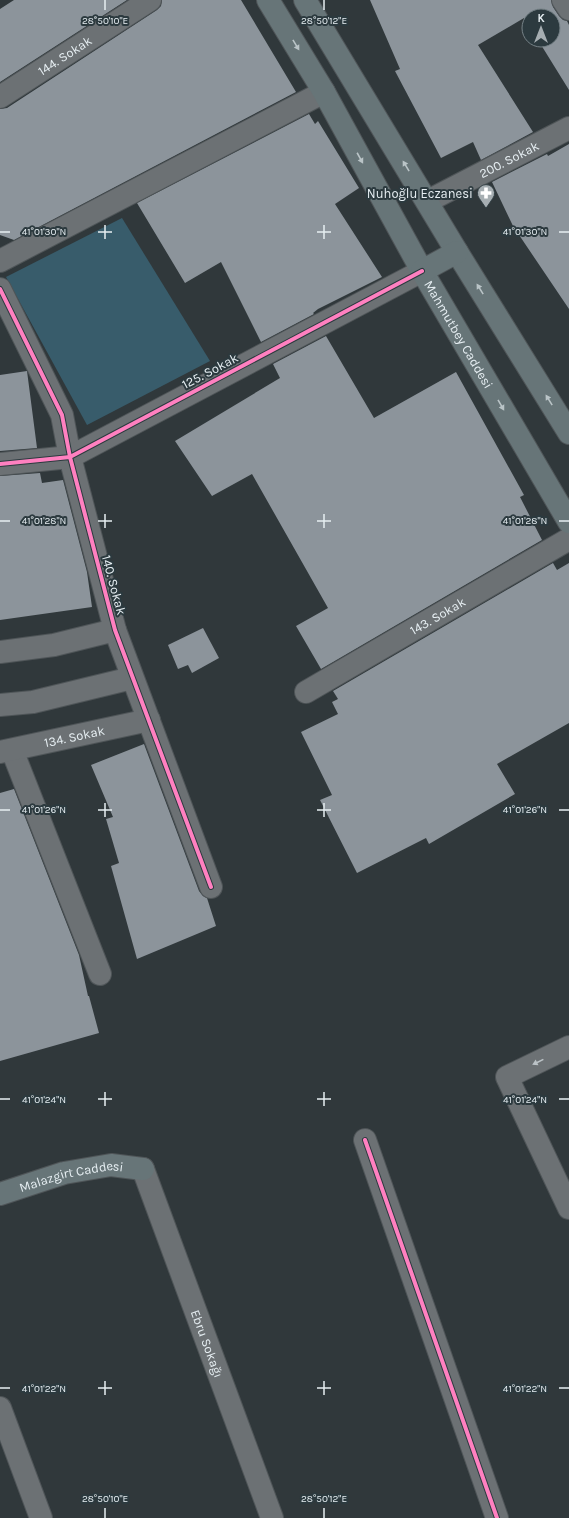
<svg xmlns="http://www.w3.org/2000/svg" width="569" height="1518" viewBox="0 0 569 1518" font-family="Karla,sans-serif">
<style>
.green{fill:#385c6b}
.building{fill:#8c949b}
.lines{fill:none;stroke-linecap:round;stroke-linejoin:round}
.minor-casing{stroke:#4f5558;stroke-width:24}
.major-casing{stroke:#4f5558;stroke-width:24}
.minor{stroke:#6c7174;stroke-width:22}
.major{stroke:#677578;stroke-width:22}
.cycleway-casing{stroke:#2c3a3f;stroke-width:6}
.cycleway{stroke:#ff80c0;stroke-width:4}
.oneway{fill:#bac4c7}
.oneway2{fill:#bbc2c6}
.ticks{fill:none;stroke:#e6eef2;stroke-width:1.5}
.labels{text-anchor:middle;dominant-baseline:central;stroke-width:4;stroke-linejoin:round;paint-order:stroke}
.street-label{font-size:13px;fill:#e6eef2;stroke:#2c3a3f}
.poi-label{font-size:13px;fill:#e6eef2;stroke:#2c3a3f;text-anchor:end}
.ticks-label{font-size:10px;text-anchor:middle;fill:#e6eef2;stroke:#2c3a3f;stroke-width:4;stroke-linejoin:round;paint-order:stroke}
</style>
<rect width="100%" height="100%" fill="#30383b"/>
<path class="green" d="M 122,218 L 210,361 L 87,425 L 6,277 Z"/>
<path class="building" d="M 14,0 L 127,0 L 0,82 L 0,9 Z
M 162,0 L 241,0 L 296,92 L 14,240 L 0,235 L 0,109 L 7,108 L 157,10 L 161,6 Z
M 370,0 L 551,0 L 553,7 L 559,16 L 563,20 L 567,21 L 569,25 L 569,90 L 538,40 L 553,40 L 553,16 L 529,16 L 529,26 L 524,18 L 478,45 L 533,132 L 481,160 L 473,142 L 441,158 L 395,71 L 400,69 Z
M 309,114 L 315,124 L 318,121 L 359,188 L 335,204 L 382,277 L 318,309 L 313,313 L 314,314 L 261,342 L 221,262 L 185,283 L 137,203 Z
M 569,144 L 569,309 L 513,226 L 492,182 L 547,154 L 548,156 Z
M 326,336 L 374,418 L 456,372 L 524,495 L 520,497 L 542,540 L 321,669 L 296,626 L 328,608 L 252,474 L 212,496 L 175,441 L 280,378 L 273,364 Z
M 27,371 L 37,448 L 0,451 L 0,375 Z
M 40,473 L 42,483 L 63,480 L 87,572 L 92,607 L 0,620 L 0,476 Z
M 553,563 L 557,570 L 569,563 L 569,723 L 497,764 L 515,794 L 429,844 L 426,838 L 357,873 L 320,800 L 332,795 L 301,732 L 338,714 L 332,702 L 338,699 L 333,691 Z
M 203,628 L 219,658 L 192,673 L 188,665 L 178,669 L 168,645 Z
M 144,744 L 199,891 L 203,896 L 207,898 L 216,926 L 137,959 L 111,866 L 119,863 L 106,819 L 113,817 L 91,765 Z
M 14,789 L 79,955 L 88,996 L 89,996 L 99,1033 L 0,1061 L 0,793 Z"/>
<g class="lines">
<g class="minor-casing">
<g id="minor">
<path d="M 563,0 L 569,9"/>
<path id="s1" d="M 0,97 L 150,0"/>
<path id="s2" d="M 428,201 L 569,128"/>
<path d="M 0,261 L 324,92"/>
<path d="M 0,289 L 62,415 L 70,457 L 115,630 L 211,887"/>
<path d="M 0,464 L 70,457 L 422,271"/>
<path d="M 0,652 L 54,645 L 115,630"/>
<path id="s3" d="M 306,692 L 569,539"/>
<path d="M 0,705 L 33,702 L 132,678"/>
<path d="M 12,750 L 100,974"/>
<path id="s4" d="M 0,752 L 149,720"/>
<path d="M 569,1047 L 507,1077 L 569,1208"/>
<path d="M 365,1140 L 497,1518"/>
<path id="s5" d="M 143,1169 L 272,1518"/>
<path d="M 0,1408 L 41,1518"/>
</g>
</g>
<g class="major-casing">
<g id="major">
<path id="s6" d="M 268,0 L 324,92 L 422,271 L 569,522"/>
<path d="M 305,0 L 457,252 L 569,433"/>
<path d="M 422,271 L 457,252"/>
<path id="s7" d="M 0,1194 L 64,1173 L 111,1165 L 143,1169"/>
</g>
</g>
<use href="#minor" class="minor"/>
<use href="#major" class="major"/>
<g class="cycleway-casing">
<path id="cycleway" d="M 0,289 L 62,415 L 70,457 L 115,630 L 211,887
M 0,464 L 70,457 L 422,271
M 365,1140 L 497,1518"/>
</g>
<use href="#cycleway" class="cycleway"/>
</g>
<defs><path id="oneway-solid" d="M-6-.8H1V-3.2L6.5 0L1 3.2V.8H-6Z"/></defs>
<g class="oneway">
<use href="#oneway-solid" transform="translate(296 45) rotate(59)"/>
<use href="#oneway-solid" transform="translate(360 158) rotate(61)"/>
<use href="#oneway-solid" transform="translate(406 166) rotate(-121)"/>
<use href="#oneway-solid" transform="translate(480 289) rotate(-122)"/>
<use href="#oneway-solid" transform="translate(549 400) rotate(-122)"/>
<use href="#oneway-solid" transform="translate(501 405) rotate(60)"/>
</g>
<use class="oneway2" href="#oneway-solid" transform="translate(538 1062) rotate(154)"/>
<path class="ticks" d="M 105,0 L 105,10M 324,0 L 324,10M 105,225 L 105,239M 324,225 L 324,239M 0,232 L 10,232M 98,232 L 112,232M 317,232 L 331,232M 559,232 L 569,232M 105,514 L 105,528M 324,514 L 324,528M 0,521 L 10,521M 98,521 L 112,521M 317,521 L 331,521M 559,521 L 569,521M 105,803 L 105,817M 324,803 L 324,817M 0,810 L 10,810M 98,810 L 112,810M 317,810 L 331,810M 559,810 L 569,810M 105,1092 L 105,1106M 324,1092 L 324,1106M 0,1099 L 10,1099M 98,1099 L 112,1099M 317,1099 L 331,1099M 559,1099 L 569,1099M 105,1381 L 105,1395M 324,1381 L 324,1395M 0,1388 L 10,1388M 98,1388 L 112,1388M 317,1388 L 331,1388M 559,1388 L 569,1388M 105,1508 L 105,1518M 324,1508 L 324,1518"/>
<defs>
<g id="pharmacy-pin" transform="scale(0.9)"><path d="M0 17L-7.5 6A9.5 9.5 0 1 1 7.5 6Z" fill="#a6aeb2" stroke="#2c3a3f"/><path d="M-2-6h4v4h4v4h-4v4h-4v-4h-4v-4h4Z" fill="#fff"/></g>
</defs>
<g fill-rule="evenodd">
<use href="#pharmacy-pin" x="486" y="193"/>
</g>
<g class="labels">
<g class="street-label">
<text stroke="none"><textPath href="#s1" startOffset="77">144. Sokak</textPath></text>
<text stroke="none"><textPath href="#s2" startOffset="91">200. Sokak</textPath></text>
<text stroke="none"><textPath href="#s6" startOffset="385">Mahmutbey Caddesi</textPath></text>
<text transform="translate(210 371) rotate(-28)">125. Sokak</text>
<text transform="translate(114 585) rotate(75)">140. Sokak</text>
<text stroke="none"><textPath href="#s3" startOffset="152">143. Sokak</textPath></text>
<text stroke="none"><textPath href="#s4" startOffset="76">134. Sokak</textPath></text>
<text stroke="none"><textPath href="#s7" startOffset="74">Malazgirt Caddesi</textPath></text>
<text stroke="none"><textPath href="#s5" startOffset="186">Ebru Sokağı</textPath></text>
</g>
<g class="poi-label">
<text x="473" y="193">Nuhoğlu Eczanesi</text>
</g>
</g>
<g class="ticks-label">
<text x="105" y="24">28°50'10"E</text>
<text x="324" y="24">28°50'12"E</text>
<text x="44" y="235">41°01'30"N</text>
<text x="525" y="235">41°01'30"N</text>
<text x="44" y="524">41°01'28"N</text>
<text x="525" y="524">41°01'28"N</text>
<text x="44" y="813">41°01'26"N</text>
<text x="525" y="813">41°01'26"N</text>
<text x="44" y="1103">41°01'24"N</text>
<text x="525" y="1103">41°01'24"N</text>
<text x="44" y="1392">41°01'22"N</text>
<text x="525" y="1392">41°01'22"N</text>
<text x="105" y="1502">28°50'10"E</text>
<text x="324" y="1502">28°50'12"E</text>
</g>
<g transform="translate(541 28)"><circle r="19" fill="#2c3a3f" stroke="#768287"/>
<path d="M0-3L7 15L0 10L-7 15Z" fill="#a6aeb2"/>
<text y="-6" font-size="11" font-weight="bold" text-anchor="middle" fill="#e6eef2">K</text>
</g>
</svg>
